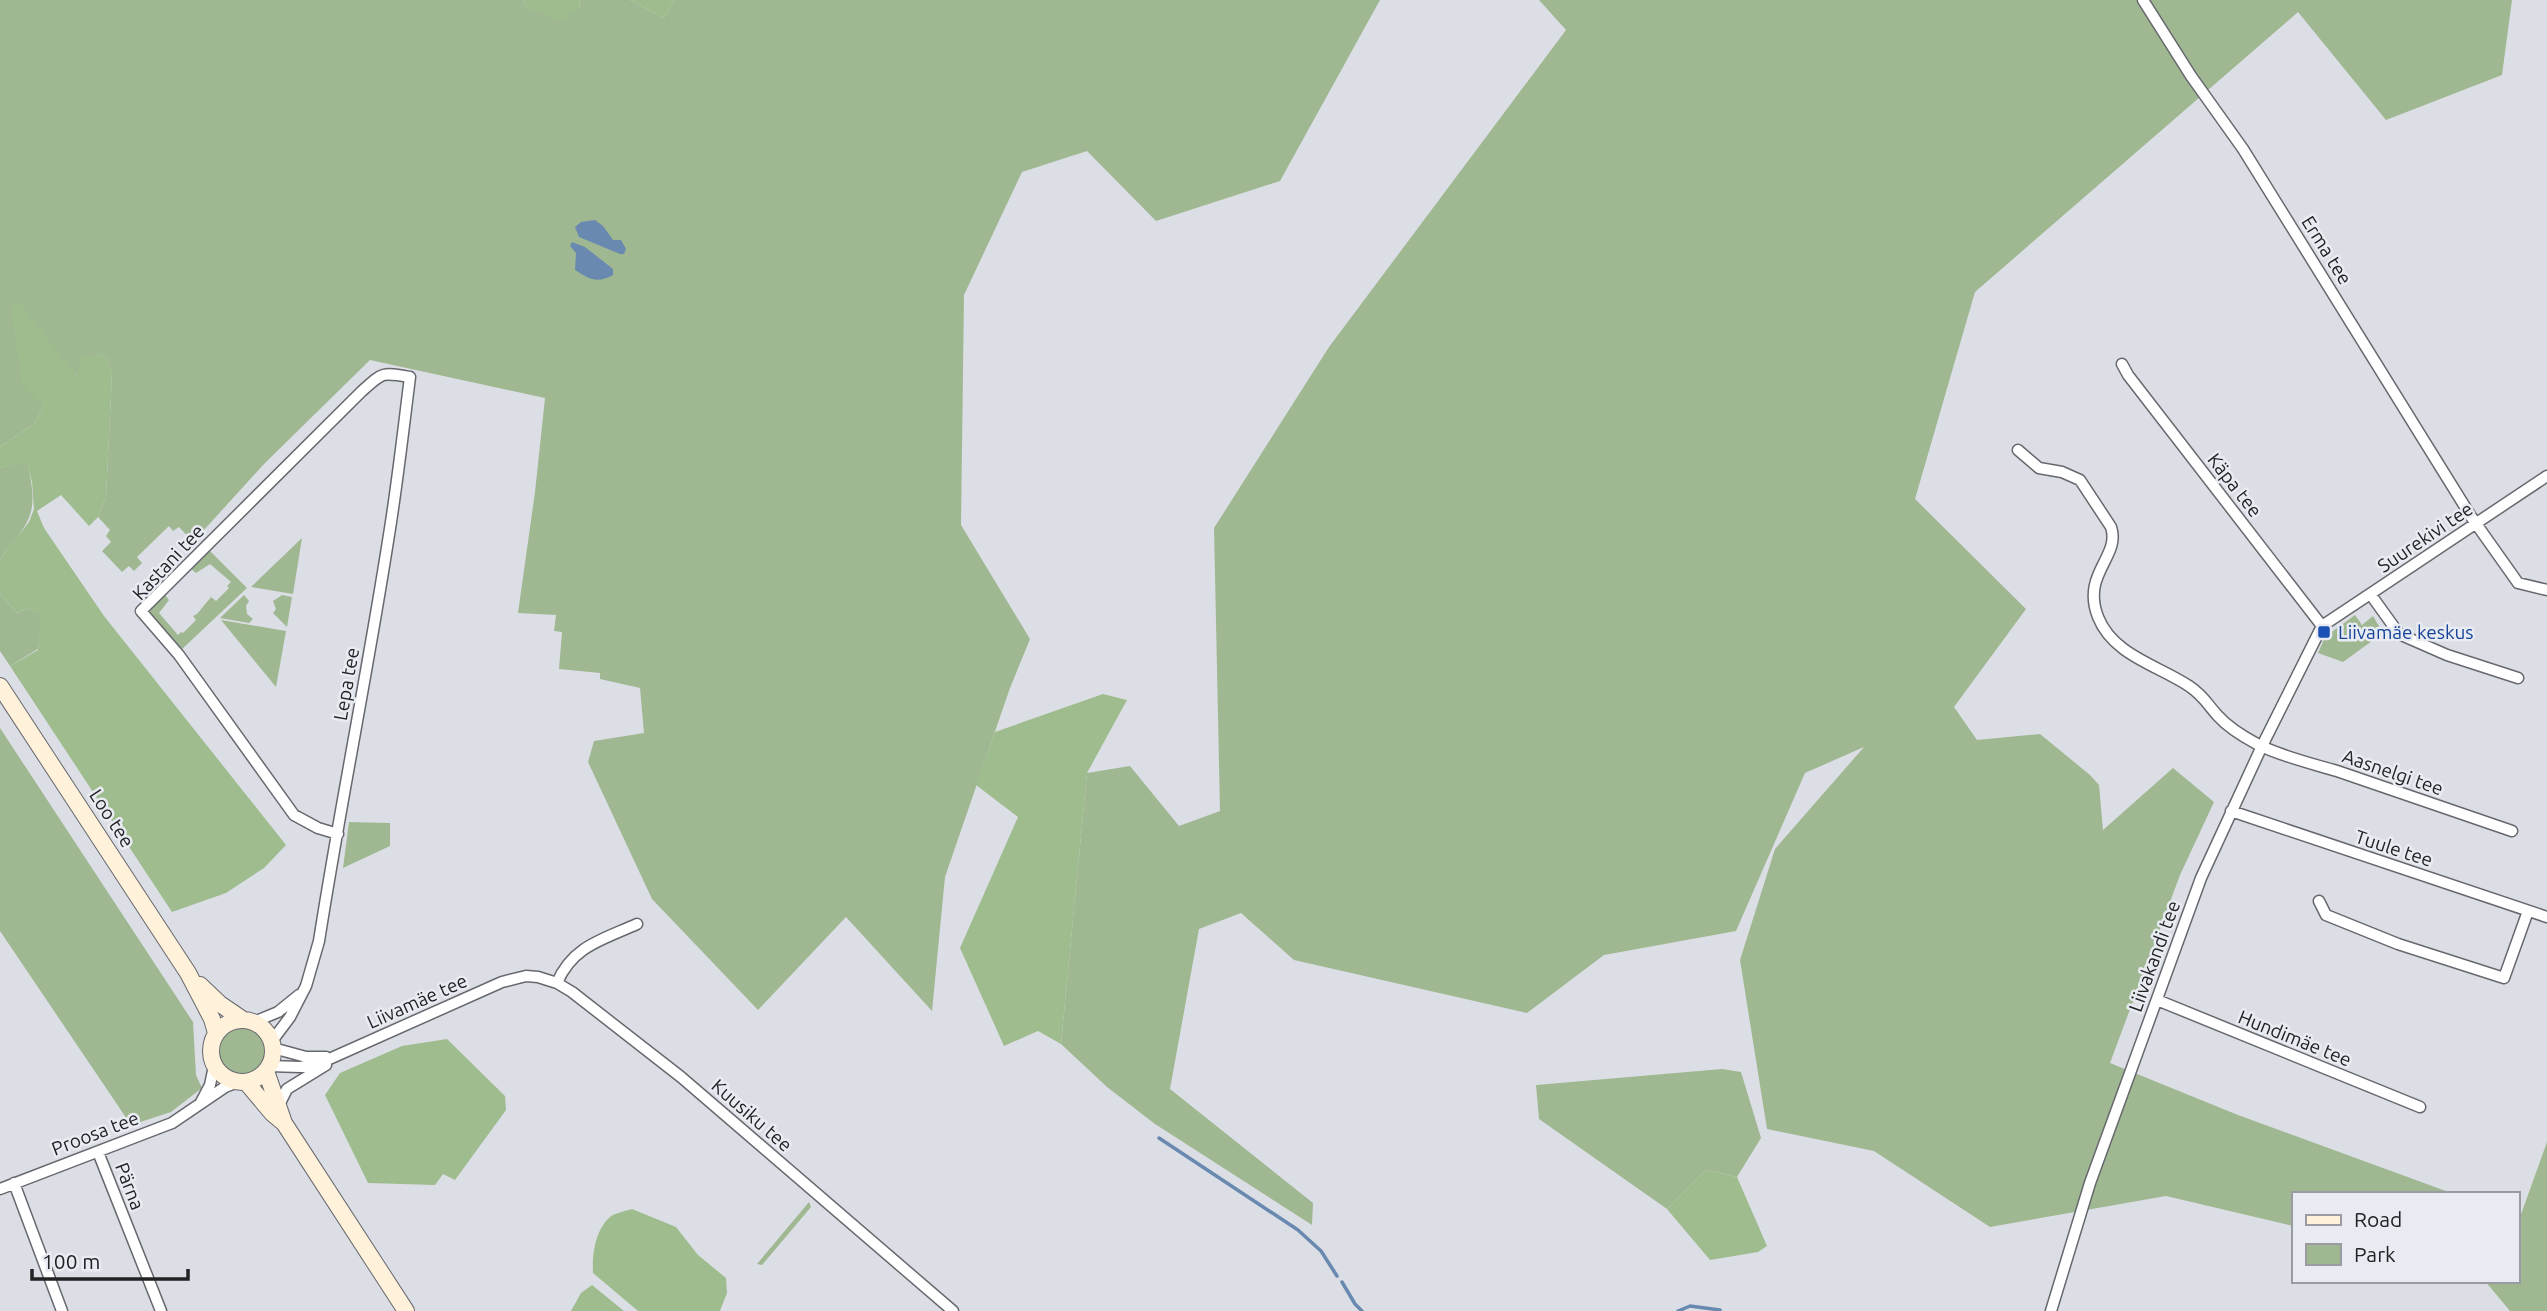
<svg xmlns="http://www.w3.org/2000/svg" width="2547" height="1311" viewBox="0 0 2547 1311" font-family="Ubuntu,sans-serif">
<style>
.green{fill:#9fb891}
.forest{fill:#9fbc8e}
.water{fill:#6989b0}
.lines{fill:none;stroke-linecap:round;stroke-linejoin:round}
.stream{stroke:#6989b0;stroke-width:3.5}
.street-casing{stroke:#66686e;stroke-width:13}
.secondary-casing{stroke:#66686e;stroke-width:18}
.street{stroke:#fff;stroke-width:10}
.secondary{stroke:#fff1da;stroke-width:16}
.transit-dot{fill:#1a4fb4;stroke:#e9ebf2;stroke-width:2.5}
.labels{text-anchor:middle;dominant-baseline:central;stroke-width:5;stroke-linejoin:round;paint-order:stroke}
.street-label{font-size:19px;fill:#212224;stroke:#e9ebf2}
.transit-label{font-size:19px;fill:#164399;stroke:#e9ebf2;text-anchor:start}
</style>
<rect width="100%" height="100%" fill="#dcdee5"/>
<path class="green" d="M 0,0 L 523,0 L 527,8 L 579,9 L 580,0 L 630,0 L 664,18 L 674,0 L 1380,0 L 1280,181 L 1156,221 L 1087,151 L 1022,172 L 964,295 L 961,525 L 1030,639 L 1010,688 L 945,877 L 932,1011 L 846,917 L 758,1010 L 652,899 L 588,762 L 594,741 L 644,733 L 640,688 L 600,679 L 600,673 L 559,669 L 562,632 L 554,631 L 556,615 L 518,613 L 535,492 L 545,398 L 370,360 L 264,464 L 193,542 L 179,527 L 173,531 L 169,526 L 137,557 L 142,563 L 134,571 L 129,566 L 122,572 L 102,551 L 111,542 L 106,536 L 110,530 L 98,517 L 106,497 L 112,373 L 106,356 L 96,354 L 44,406 L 35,423 L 0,447 Z
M 1539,0 L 2512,0 L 2502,75 L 2386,120 L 2298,12 L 1975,292 L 1915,499 L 2026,609 L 1954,707 L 1977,740 L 2040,734 L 2090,775 L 2099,785 L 2103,830 L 2173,768 L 2214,802 L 2180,875 L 2110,1063 L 2238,1115 L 2454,1194 L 2293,1194 L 2293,1226 L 2166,1196 L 1990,1227 L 1874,1151 L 1767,1129 L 1740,960 L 1775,849 L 1864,747 L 1805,773 L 1736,931 L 1604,955 L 1527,1013 L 1294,960 L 1241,913 L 1199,929 L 1170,1089 L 1313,1203 L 1312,1225 L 1155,1124 L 1107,1087 L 1061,1044 L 1087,773 L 1130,766 L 1179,826 L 1220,811 L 1214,528 L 1329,347 L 1566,30 Z
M 27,461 C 39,514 32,519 0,559 L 0,468 Z
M 302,538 L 293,594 L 251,587 Z
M 210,551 L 247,588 L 181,650 L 149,611 L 165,595 L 169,600 L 159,613 L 178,635 L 181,632 L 183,633 L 196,620 L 193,616 L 197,614 L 211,597 L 216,601 L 229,588 L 227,586 L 231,582 L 210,564 L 196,573 L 191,569 Z
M 0,594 L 17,613 L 27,608 L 42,616 L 38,649 L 10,666 L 0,651 Z
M 244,595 L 249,601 L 246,606 L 247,614 L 253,619 L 249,623 L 220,618 Z
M 282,595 L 292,597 L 287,627 L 273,613 L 276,609 L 273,601 Z
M 2355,615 L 2362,625 L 2373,616 L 2383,633 L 2343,662 L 2318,653 L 2325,637 Z
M 221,620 L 286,631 L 276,687 Z
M 0,728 L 193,1022 L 196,1075 L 202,1088 L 171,1112 L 131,1125 L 0,931 Z
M 349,822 L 390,823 L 390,846 L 343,868 Z
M219 1051a23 23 0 1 1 46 0a23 23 0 1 1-46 0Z
M 1722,1069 L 1741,1072 L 1761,1138 L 1737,1177 L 1706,1170 L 1667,1209 L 1539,1119 L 1536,1085 Z
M 2547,1142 L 2547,1311 L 2510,1311 L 2485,1281 L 2517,1281 L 2517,1217 L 2520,1217 Z
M 809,1202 L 811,1207 L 762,1265 L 757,1264 Z"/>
<path class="forest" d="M 523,0 L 580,0 L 579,9 L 561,21 L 527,8 Z
M 630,0 L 674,0 L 664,18 Z
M 18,301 L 76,375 L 82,358 L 96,354 L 106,355 L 112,373 L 106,497 L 98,517 L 89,526 L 61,495 L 37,511 L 44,528 L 104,616 L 286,845 L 264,868 L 226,893 L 172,912 L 10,666 L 38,650 L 41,616 L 27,608 L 17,613 L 0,594 L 0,559 L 29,522 L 34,509 L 32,482 L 27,462 L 0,468 L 0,447 L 35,423 L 44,406 L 22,384 L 11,307 Z
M 1103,694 L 1127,700 L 1087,773 L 1061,1044 L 1038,1031 L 1004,1046 L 960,948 L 1018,817 L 976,785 L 995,732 Z
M 447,1039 L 505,1096 L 506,1110 L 455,1180 L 443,1174 L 435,1185 L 368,1183 L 325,1095 L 340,1073 L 402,1046 Z
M 1706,1170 L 1737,1177 L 1767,1246 L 1758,1252 L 1710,1260 L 1667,1209 Z
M 632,1209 L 676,1227 L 698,1255 L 726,1278 L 727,1293 L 720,1311 L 638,1311 L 593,1273 C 592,1255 595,1230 610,1217 C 615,1213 626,1211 632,1209 Z
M 592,1285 L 624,1311 L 571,1311 L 581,1293 Z"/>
<path class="water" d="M 595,220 L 603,226 L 613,240 L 621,240 L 626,249 L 624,254 L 620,254 L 579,237 L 575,227 L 581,222 Z
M 572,242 L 585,247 L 613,269 L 613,275 C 597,284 589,279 575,270 L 576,253 L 570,246 Z"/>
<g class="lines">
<path class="stream" d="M 1159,1138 L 1298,1230 L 1321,1251 L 1337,1276
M 1342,1282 L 1355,1304 L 1362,1311
M 1678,1311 L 1690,1306 L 1720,1310"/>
<g class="street-casing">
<path id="street" d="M 2143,0 L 2191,76 L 2243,149 L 2472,518 L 2518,583 L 2547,590
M 2122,364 L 2128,375 L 2322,626
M 2018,450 L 2039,468 L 2062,472 L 2080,480 L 2111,527 C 2121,557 2081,573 2098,617 C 2113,655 2157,665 2189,686 C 2205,697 2206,703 2218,716 C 2227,726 2244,737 2257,744 C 2277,755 2313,764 2337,771 C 2395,791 2454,811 2512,831
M 2371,595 L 2399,634 L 2447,655 L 2518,678
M 2231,811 L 2547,917
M 2319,901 L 2326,915 L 2398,944 L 2504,978 L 2528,911
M 557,983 C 572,946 604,939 637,924
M 2157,1000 L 2420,1107
M 254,1022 L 278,1012 L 299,995
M 272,1041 L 290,1017 L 306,986 L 319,941 C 340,807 367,675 388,541 C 397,487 403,432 410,377 C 381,372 383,372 361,392 L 141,611 L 179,655 L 294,815 L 318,828 L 338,834
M 273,1048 L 306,1057 L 326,1057
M 269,1066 L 300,1067 L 318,1064 L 502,982 L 526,976 L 538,977 L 557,983 L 572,992 L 681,1077 L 953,1311
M 201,1102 L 210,1085 L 214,1066
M 279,1105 L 287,1089 L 326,1065
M 98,1152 L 161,1311
M 14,1183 L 62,1311
M 0,1189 L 172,1123 L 225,1087 L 238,1082
M 2051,1311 L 2090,1183 L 2201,878 L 2262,746 L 2322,626 L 2547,476"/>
</g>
<g class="secondary-casing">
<path id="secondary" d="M 0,686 L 188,973 L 212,1019 L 216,1033
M 200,985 L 220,1004 L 242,1019
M211 1051a31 31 0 1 1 62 0a31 31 0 1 1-62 0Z
M 266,1071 L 284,1123
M 246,1082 L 272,1113 L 284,1123 L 406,1311"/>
</g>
<use href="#street" class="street"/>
<use href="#secondary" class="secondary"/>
</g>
<rect class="transit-dot" x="2317" y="625" width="14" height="14" rx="3.5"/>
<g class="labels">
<g class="street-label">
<text transform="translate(2327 250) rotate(58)">Erma tee</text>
<text transform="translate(2235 485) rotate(52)">Käpa tee</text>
<text transform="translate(2425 537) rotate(-34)">Suurekivi tee</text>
<text transform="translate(168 562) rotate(-47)">Kastani tee</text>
<text transform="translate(346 684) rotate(-80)">Lepa tee</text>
<text transform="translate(2393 772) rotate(19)">Aasnelgi tee</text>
<text transform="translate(112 818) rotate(57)">Loo tee</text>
<text transform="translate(2394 848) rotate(18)">Tuule tee</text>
<text transform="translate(2154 956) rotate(-70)">Liivakandi tee</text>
<text transform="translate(417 1001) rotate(-24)">Liivamäe tee</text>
<text transform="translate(2295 1038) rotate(22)">Hundimäe tee</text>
<text transform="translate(752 1115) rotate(41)">Kuusiku tee</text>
<text transform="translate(95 1133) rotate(-21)">Proosa tee</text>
<text transform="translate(130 1186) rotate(69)">Pärna</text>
</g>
<g class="transit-label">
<text x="2338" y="632">Liivamäe keskus</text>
</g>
</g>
<rect x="2292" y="1192" width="228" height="91" fill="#e9ebf2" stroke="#999ba0" stroke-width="2"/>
<rect x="2306" y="1215" width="35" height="10" fill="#fff1da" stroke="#999ba0" stroke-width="2"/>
<text x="2354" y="1227" font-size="21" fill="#212224">Road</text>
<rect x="2306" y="1244" width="35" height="21" fill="#9fb891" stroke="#999ba0" stroke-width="2"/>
<text x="2354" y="1262" font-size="21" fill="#212224">Park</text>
<path d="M32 1269v10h156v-10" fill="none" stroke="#212224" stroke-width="3.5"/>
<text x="42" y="1269" font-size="21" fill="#212224" stroke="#e9ebf2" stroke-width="5" paint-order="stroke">100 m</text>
</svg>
